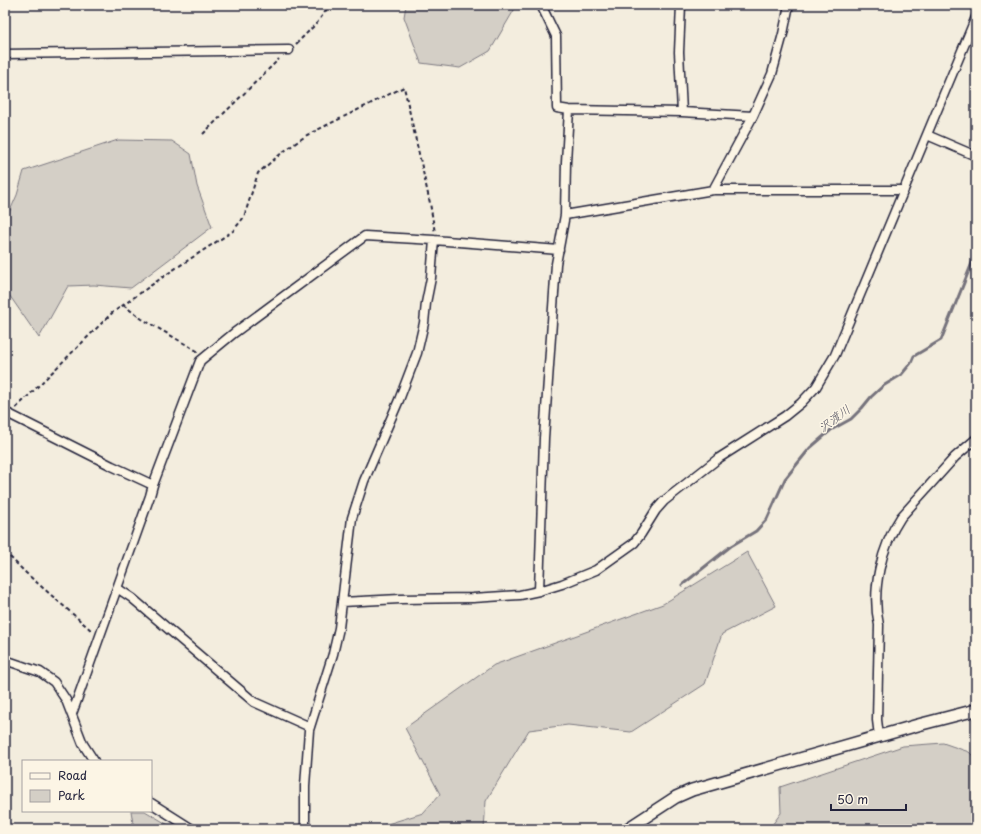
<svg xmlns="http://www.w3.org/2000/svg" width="981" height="834" viewBox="0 0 981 834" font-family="'Playpen Sans','Klee One',sans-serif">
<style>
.green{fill:#d4cfc6;stroke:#7b7880}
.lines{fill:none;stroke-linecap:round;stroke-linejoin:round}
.stream{stroke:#75727b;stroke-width:3}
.minor-casing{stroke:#22223b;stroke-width:11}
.tertiary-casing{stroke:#22223b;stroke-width:14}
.path{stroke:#22223b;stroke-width:2;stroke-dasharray:4 3;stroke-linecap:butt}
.minor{stroke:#fcf5e5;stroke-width:8}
.tertiary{stroke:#fcf5e5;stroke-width:11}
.labels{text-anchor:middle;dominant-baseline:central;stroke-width:3;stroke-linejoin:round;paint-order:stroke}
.water-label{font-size:12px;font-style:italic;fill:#525160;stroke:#fcf5e5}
</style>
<rect width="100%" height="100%" fill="#f3edde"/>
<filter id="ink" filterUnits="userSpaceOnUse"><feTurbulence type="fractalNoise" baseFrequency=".025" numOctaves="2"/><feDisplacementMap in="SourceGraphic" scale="8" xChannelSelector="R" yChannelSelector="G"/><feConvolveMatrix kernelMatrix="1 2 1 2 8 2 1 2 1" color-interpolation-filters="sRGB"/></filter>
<g filter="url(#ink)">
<path class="green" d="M 406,5 L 517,5 L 490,51 L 460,68 L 421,63 L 404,17 Z
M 118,140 L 172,141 L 191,154 L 197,186 L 212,227 L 131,288 L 94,285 L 68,286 L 39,338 L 5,289 L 5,222 L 17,195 L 24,171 Z
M 747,552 L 776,606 L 722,634 L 705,684 L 631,732 L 568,725 L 529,730 L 486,801 L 484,829 L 371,829 L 423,813 L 440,794 L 405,728 L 494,665 L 663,604 Z
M 943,743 L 969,752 L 976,759 L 976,829 L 769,829 L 781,813 L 780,787 L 903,746 Z
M 131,811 L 145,811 L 175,829 L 134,829 Z"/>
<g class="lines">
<path class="stream" d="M 682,585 L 731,546 L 756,531 L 767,519 L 785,479 L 810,448 L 831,430 L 851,419 L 862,408 L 871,397 L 883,386 L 901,375 L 911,363 L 914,356 L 941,340 L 976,253"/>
<g class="minor-casing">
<path id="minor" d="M 541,5 L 556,36 L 557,108 L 569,110 L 682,112 L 753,116
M 681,5 L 679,52 L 682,112
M 5,54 L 289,50
M 927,135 L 976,156
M 713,190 L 753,116 L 772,74 L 783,34 L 789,5
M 565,215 L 713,190 L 904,190
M 5,412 L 112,466 L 153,485
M 117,588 L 132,598 L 254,702 L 310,727
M 539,591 L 544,438 L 556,264 L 565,215 L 566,162 L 569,110
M 342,602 L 400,599 L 473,598 L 520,595 L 539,591 L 562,584 L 596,570 L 634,543 L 641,534 L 656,510 L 664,501 L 719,458 L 785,416 L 801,403 L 816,387 L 835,355 L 976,17
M 5,660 L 40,672 L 54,682 L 66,700 L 83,744 L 94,761
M 72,714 L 150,496 L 153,485 L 200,361 L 234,333 L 365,236 L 434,240 L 559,250
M 879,736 L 877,720 L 879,625 C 871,590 881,547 901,517 L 955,457 L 976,439
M 151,803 L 192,829
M 305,829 L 305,786 L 309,730 L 333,654 L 339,628 L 352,518 L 364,481 L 399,400 L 417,353 L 424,323 L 426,303 L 431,278 L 434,240"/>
</g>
<g class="tertiary-casing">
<path id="tertiary" d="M 627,829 L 676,797 L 692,790 L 918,725 L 976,710"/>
</g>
<path class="path" d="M 296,44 L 317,23 L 330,5
M 203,134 L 279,59
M 123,305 L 142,319 L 199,352
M 16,408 L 112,313 L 170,272 L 233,231 L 244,217 L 258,173 L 283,152 L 307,135 L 404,87 L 430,203 L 435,233
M 5,552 L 26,573 L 92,631"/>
<use href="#minor" class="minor"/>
<use href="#tertiary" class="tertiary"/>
</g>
</g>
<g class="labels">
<g class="water-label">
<text transform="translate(834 418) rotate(-37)">沢渡川</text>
</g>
</g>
<rect width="981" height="834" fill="none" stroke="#fcf5e5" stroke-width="20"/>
<rect x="10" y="10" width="961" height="814" fill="none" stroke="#22223b" stroke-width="1.5" filter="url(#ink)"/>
<rect x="22" y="760" width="130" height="52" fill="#fcf5e5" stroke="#a5a1a1"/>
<rect x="30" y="773" width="20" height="6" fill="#fcf5e5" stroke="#a5a1a1"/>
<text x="58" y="780" font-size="12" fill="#22223b">Road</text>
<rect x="30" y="790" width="20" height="12" fill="#d4cfc6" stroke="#a5a1a1"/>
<text x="58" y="800" font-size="12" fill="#22223b">Park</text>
<path d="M831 804v6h75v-6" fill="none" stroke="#22223b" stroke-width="2"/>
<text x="837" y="804" font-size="12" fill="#22223b" stroke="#fcf5e5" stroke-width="3" paint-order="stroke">50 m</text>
</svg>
